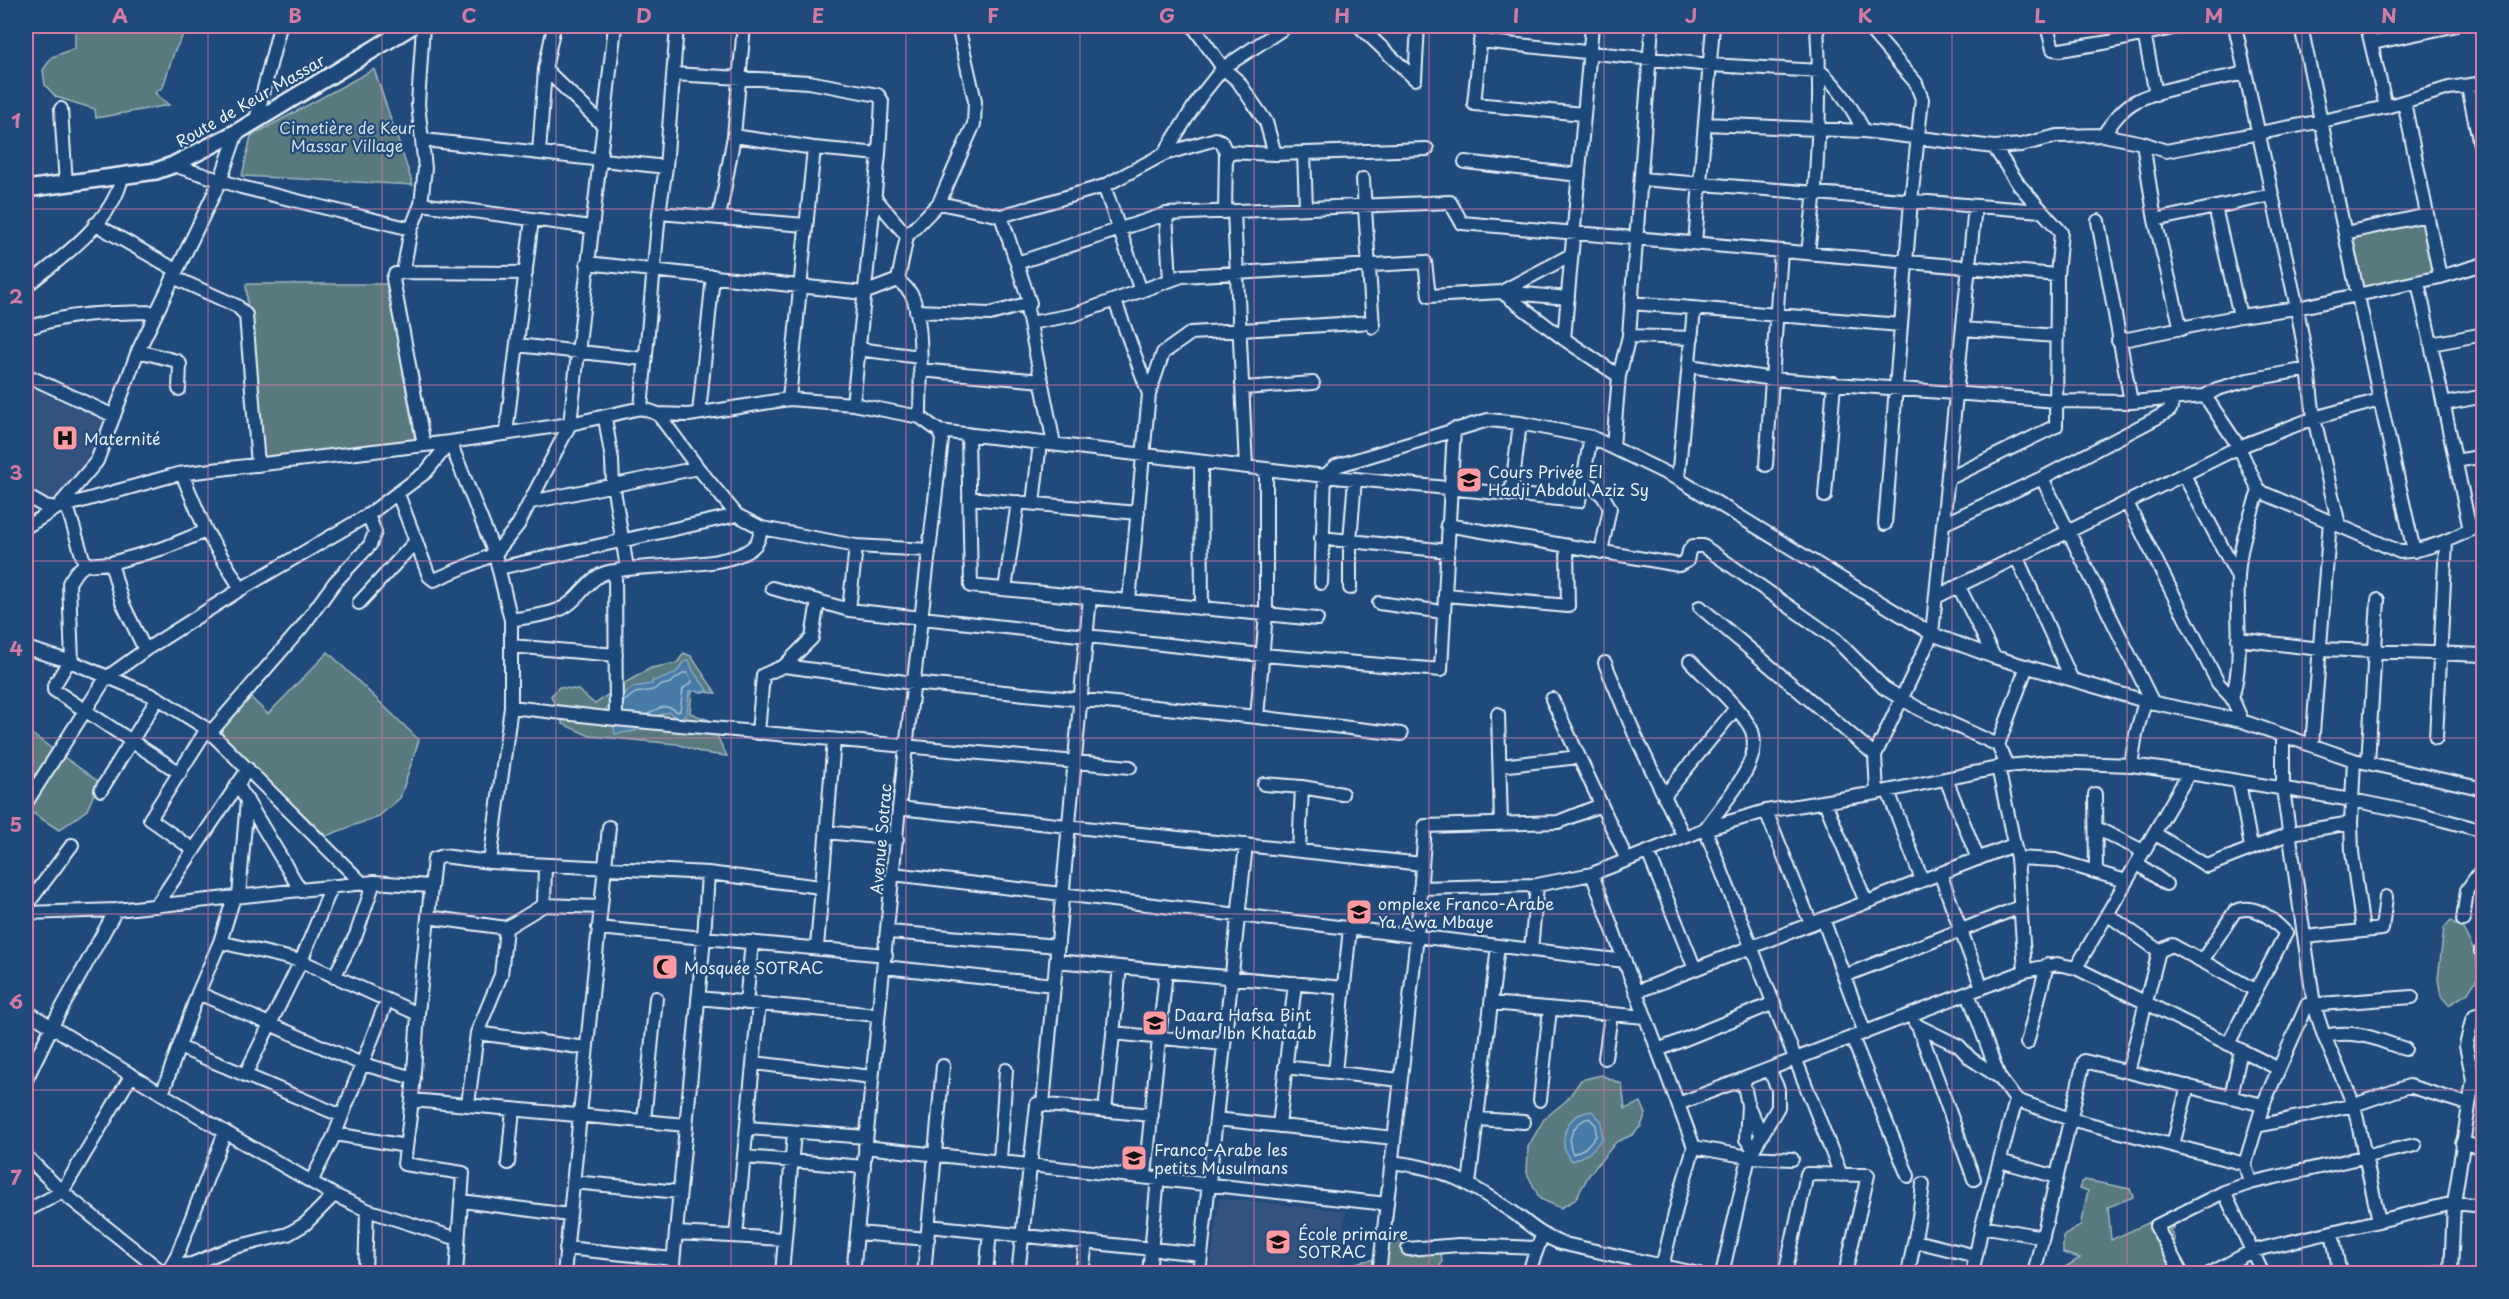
<svg xmlns="http://www.w3.org/2000/svg" width="2509" height="1299" viewBox="0 0 2509 1299" font-family="'Playpen Sans',sans-serif">
<style>
.built{fill:#33537e}
.green{fill:#587a7f;stroke:#a0b6bc;stroke-width:1.5}
.water{fill:#477aa4;stroke:#87aac6;stroke-width:1.5}
.lines{fill:none;stroke-linecap:round;stroke-linejoin:round}
.shore{stroke:#a8c1d6;stroke-width:1.5}
.minor-casing{stroke:#e8f1f8;stroke-width:16}
.major-casing{stroke:#e8f1f8;stroke-width:20}
.minor{stroke:#1f4a7a;stroke-width:12}
.major{stroke:#1f4a7a;stroke-width:15}
.grid{fill:none;stroke:#d37aa2;stroke-width:1.5;stroke-opacity:0.55}
.labels{text-anchor:middle;dominant-baseline:central;stroke-width:4.5;stroke-linejoin:round;paint-order:stroke}
.street-label{font-size:16px;fill:#e8f1f8;stroke:#1f4a7a}
.park-label{font-size:16px;fill:#d2dfe6;stroke:#1f4a7a}
.poi-label{font-size:16px;fill:#e8f1f8;stroke:#1f4a7a;text-anchor:start}
.neatline{fill:none;stroke:#d37aa2;stroke-width:2}
.grid-label{font-size:20px;text-anchor:middle;font-weight:bold;fill:#d37aa2}
</style>
<rect width="100%" height="100%" fill="#1f4a7a"/>
<filter id="ink" filterUnits="userSpaceOnUse"><feTurbulence type="fractalNoise" baseFrequency=".0167" numOctaves="2"/><feDisplacementMap in="SourceGraphic" scale="12" xChannelSelector="R" yChannelSelector="G"/><feConvolveMatrix kernelMatrix="1 2 1 2 8 2 1 2 1" color-interpolation-filters="sRGB"/></filter>
<g filter="url(#ink)">
<path class="built" d="M 26,376 L 117,414 L 91,463 L 53,504 L 26,488 Z
M 1219,1198 L 1345,1211 L 1339,1273 L 1210,1273 Z"/>
<path class="green" d="M 75,26 L 188,26 L 174,52 L 163,87 L 155,93 L 169,105 L 96,118 L 95,109 L 56,97 L 45,85 L 43,70 L 52,57 L 75,48 Z
M 374,69 L 413,185 L 242,176 L 251,136 Z
M 2428,220 L 2439,271 L 2360,288 L 2349,237 Z
M 246,284 L 387,284 L 415,439 L 259,460 Z
M 328,652 L 419,740 L 400,798 L 379,816 L 326,836 L 215,729 L 248,695 L 268,714 Z
M 684,653 L 691,656 L 716,693 L 692,691 L 690,713 L 709,720 L 727,756 L 703,753 L 677,744 L 590,736 L 563,724 L 551,696 L 559,687 L 578,690 L 595,704 L 623,684 L 651,668 L 677,663 Z
M 26,730 L 99,782 L 87,810 L 59,830 L 28,810 L 26,812 Z
M 2451,921 L 2463,929 L 2476,954 L 2478,977 L 2468,993 L 2449,1005 L 2441,996 L 2438,979 L 2444,928 Z
M 1601,1075 L 1622,1084 L 1625,1109 L 1641,1102 L 1646,1114 L 1641,1126 L 1632,1135 L 1616,1142 L 1589,1175 L 1575,1200 L 1561,1208 L 1540,1199 L 1527,1173 L 1528,1147 L 1544,1119 L 1567,1100 L 1581,1080 Z
M 2085,1180 L 2130,1189 L 2133,1197 L 2108,1207 L 2111,1240 L 2159,1218 L 2174,1222 L 2173,1228 L 2170,1230 L 2174,1238 L 2177,1273 L 2054,1274 L 2080,1258 L 2063,1253 L 2063,1236 L 2080,1226 L 2088,1191 L 2080,1188 L 2081,1182 Z
M 1391,1230 L 1398,1234 L 1407,1244 L 1440,1243 L 1442,1262 L 1437,1273 L 1360,1271 L 1358,1262 L 1376,1259 L 1382,1231 Z"/>
<path class="water" d="M 689,660 L 693,671 L 709,692 L 689,691 L 687,714 L 678,719 L 669,712 L 659,715 L 635,731 L 615,734 L 613,724 L 600,714 L 633,687 L 652,684 L 652,681 C 664,678 679,676 682,663 Z
M 1592,1111 L 1602,1122 L 1602,1139 L 1589,1153 L 1572,1161 C 1559,1150 1562,1124 1578,1115 C 1582,1113 1588,1112 1592,1111 Z"/>
<g class="lines">
<path class="shore" d="M 623,702 L 635,693 L 653,690 L 659,686 L 670,683 L 684,673 L 687,673 L 692,682 L 683,689 L 680,711 L 677,712 C 667,703 658,708 648,714
M 1589,1118 L 1596,1125 L 1596,1136 L 1585,1148 L 1573,1154 C 1565,1140 1574,1122 1589,1118 Z"/>
<g class="minor-casing">
<path id="minor" d="M 1193,26 L 1223,68 L 1238,81 L 1266,122 L 1275,154
M 1359,26 L 1415,79
M 1482,26 L 1474,104 L 1584,114
M 1867,26 L 1916,83 L 1922,99 L 1911,201 L 1885,524
M 2047,26 L 2053,49 L 2060,50 L 2109,42 L 2182,26
M 2235,26 L 2297,308 L 2308,369 L 2314,418 L 2339,525
M 2301,26 L 2380,400 L 2414,551
M 2367,26 L 2386,107
M 2144,33 L 2156,94
M 1480,41 L 1710,65 L 1820,71 C 1840,88 1852,108 1864,131
M 2373,43 L 2453,26
M 545,69 L 604,126
M 673,74 L 809,82 L 878,95 L 882,101 L 879,154 L 853,404
M 1415,79 L 1418,26
M 2468,87 L 2484,164
M 2404,102 L 2440,277
M 61,109 L 66,184
M 256,120 L 280,26
M 1705,124 L 1864,131 L 1994,147 L 2021,145 L 2057,136 L 2103,135 L 2143,143 L 2166,151 L 2322,121 L 2386,107 L 2449,88 L 2484,83
M 2103,135 C 2112,123 2122,108 2136,101 C 2160,88 2216,80 2245,73
M 734,136 L 814,148 L 879,154
M 424,140 L 666,167
M 2143,143 L 2155,220 L 2181,329
M 1226,152 L 1275,154 L 1427,149
M 539,153 L 545,69 L 554,26
M 1304,153 L 1306,208
M 1164,154 L 1200,97 L 1223,68 L 1284,28 L 1283,26
M 1465,162 L 1579,175
M 173,165 L 241,187 L 411,229
M 1363,179 L 1373,327
M 1641,179 L 2041,211
M 1104,186 L 1141,291
M 874,197 L 907,236
M 939,203 L 1001,216 L 1104,186 L 1164,154 L 1216,139 L 1221,141 L 1226,152 L 1225,212
M 421,204 L 591,227
M 2215,207 L 2240,316
M 1234,212 L 1246,467
M 659,213 L 805,225
M 1166,214 L 1170,280
M 719,218 L 734,136 L 744,26
M 2155,220 L 2272,195
M 2098,221 L 2131,402
M 95,224 L 176,270
M 2345,233 L 2427,215
M 1695,243 L 1713,26
M 1808,253 C 1818,177 1822,102 1817,26
M 587,263 L 864,293 L 898,280
M 1017,263 L 1166,214 L 1450,202 L 1462,223 L 2057,275
M 403,272 L 411,229 L 421,204 L 425,168 L 418,104 L 423,26
M 173,277 L 237,306 L 246,315 L 258,465
M 898,280 L 907,236 L 939,203 L 974,124 L 975,101 L 958,26
M 898,280 C 903,285 911,291 913,298 C 924,327 920,385 920,417
M 2418,282 L 2470,530
M 26,286 C 60,259 113,222 122,177
M 1503,291 L 1571,255
M 1503,293 L 1564,339 L 1619,376
M 1115,301 L 1149,394
M 1631,303 L 1901,325
M 1026,304 L 1054,444
M 916,311 L 990,314 L 1030,303 L 1001,216
M 26,321 L 34,326 C 73,312 114,313 155,312
M 1030,323 L 1073,315 L 1182,276 L 1425,262 L 1429,296 L 1502,292 L 1568,298
M 1963,329 L 2057,336
M 1629,336 L 1692,338
M 1564,339 L 1592,26
M 2118,341 L 2240,316 L 2297,308 L 2440,277 L 2484,264
M 2431,344 L 2484,334
M 517,345 L 644,359
M 858,349 L 920,357
M 138,351 L 177,361 L 180,364 L 179,389
M 1690,366 L 1772,379 L 2056,401 L 2131,402 L 2205,396 L 2217,389 L 2248,380 L 2308,369
M 920,370 L 1042,381
M 26,375 L 114,416
M 1243,388 L 1313,383
M 2205,396 L 2239,447 L 2259,491 C 2248,522 2240,544 2238,577 C 2236,618 2244,659 2232,698
M 789,399 L 814,148
M 2444,404 L 2484,396
M 641,408 L 659,213 L 666,167 L 677,26
M 699,413 L 713,276
M 658,414 L 689,415 L 789,399 L 853,404 L 920,417 L 939,431 L 942,440 L 899,808 L 853,1274
M 605,418 L 612,460 L 613,484 L 627,568
M 939,431 L 1325,476 L 1579,501 L 1591,437
M 506,434 L 532,219
M 968,434 L 971,586 L 1317,619
M 450,442 L 495,554 L 511,620 L 511,707 L 490,862
M 424,445 L 393,279 L 395,274 L 403,272 L 526,273
M 1613,446 L 1619,376 L 1629,336 L 1652,26
M 2456,461 L 2484,456
M 1201,462 L 1202,608
M 1766,465 L 1781,251
M 182,474 L 206,531
M 2184,475 L 2238,577
M 1583,478 L 1603,496 L 1610,508 L 1601,552
M 2042,478 L 2153,703
M 1678,479 L 1694,309
M 1948,479 L 2056,426 L 2057,275 L 2061,232 L 2019,185 L 1994,147
M 2259,491 L 2400,552 C 2431,550 2456,537 2484,523
M 398,494 L 429,576 L 434,580 L 495,554 L 518,525 L 570,424 L 615,26
M 1511,495 L 1520,423
M 26,496 L 44,506 L 57,508
M 1825,496 L 1834,383
M 969,498 L 1138,513
M 531,502 L 698,468
M 1033,503 L 1040,443
M 2127,503 L 2218,683 L 2232,698 L 2242,721
M 67,506 L 85,565 L 111,563
M 57,508 L 97,461 L 138,351 L 221,179 L 237,132
M 1943,524 L 2042,478 L 2162,415 L 2170,410 L 2173,400
M 1447,525 L 1679,565 L 1687,561 L 1689,551 L 1693,546 L 1703,546 L 1834,638 L 1884,688 L 1919,709 L 1998,745 L 2007,766
M 26,527 L 57,508 L 178,474 L 450,442 L 570,424 L 641,408 L 658,414 L 698,468 L 737,515 L 762,528 L 856,546 L 929,550
M 1321,538 L 1448,551
M 2017,558 L 2071,678
M 499,568 L 737,515
M 1321,583 L 1325,476 L 1336,466 L 1488,420 L 1520,423 L 1591,437 L 1678,479 L 1932,634 L 1994,657 L 2145,701 L 2242,721 L 2354,760 L 2484,789
M 1959,587 L 1994,657
M 772,588 L 849,610 L 1262,655 L 1441,670 L 1454,429
M 1350,588 L 1350,541 L 1355,479
M 1005,589 L 1018,502
M 1446,595 L 1568,606 L 1567,547
M 1936,597 L 2239,447 L 2314,418 L 2380,400
M 1129,601 L 1149,394 L 1163,353 L 1191,333 L 1373,322
M 359,603 L 416,541
M 1379,603 L 1443,612
M 1700,607 L 1875,755
M 849,610 L 856,546
M 511,620 C 526,617 543,616 558,610 C 581,602 588,572 615,571
M 2238,639 L 2320,649 L 2484,655
M 511,646 L 616,655
M 26,648 L 72,662 L 158,698 L 207,729 L 362,883
M 145,650 L 122,602 L 111,563 L 164,548 L 206,531 L 241,589
M 69,661 L 54,686 L 54,690 L 180,773
M 1690,661 C 1706,678 1743,710 1752,731 C 1755,739 1754,751 1751,759 C 1744,781 1719,809 1705,829
M 72,662 L 69,583 L 76,572 L 85,565
M 1605,663 L 1635,735 L 1684,837
M 784,666 L 812,638 L 818,601
M 1552,699 L 1627,860
M 511,707 L 616,719 L 1130,767
M 1498,714 L 1501,824
M 1257,717 L 1266,614 L 1266,469
M 616,719 L 615,571 C 648,563 733,570 755,545 C 759,541 760,533 762,528
M 211,732 L 302,627 L 335,582 L 370,545 L 375,532 L 368,515
M 758,733 L 763,675 L 784,666 L 913,683 L 1257,717 L 1401,734
M 2283,737 L 2283,789 L 2314,1005 L 2324,1036 L 2354,1105 L 2379,1221
M 2436,738 L 2446,542
M 1998,745 L 2027,666
M 2312,745 L 2330,521
M 2354,760 L 2351,823 L 2352,852 L 2363,931
M 2368,763 L 2378,600
M 2131,765 L 2136,734 L 2145,701
M 1500,766 L 1579,757
M 1998,767 L 2017,858 L 2025,971
M 1946,779 L 1978,859
M 2239,782 L 2251,847
M 237,784 L 301,891
M 1264,784 L 1302,787 L 1342,794
M 101,790 L 158,698
M 1888,791 L 1922,880
M 1877,793 L 1875,755 L 1932,634 L 1975,206
M 2095,794 L 2096,871
M 1664,796 L 1736,708
M 1825,802 L 1866,902
M 26,803 L 106,678 L 145,650 L 241,589 L 368,515 L 426,472 L 450,442
M 899,808 L 1422,864
M 1766,811 L 1811,924
M 2096,828 L 2143,851
M 1705,829 L 1841,1175
M 826,832 L 897,839
M 2154,833 L 2207,866 L 2291,833 L 2351,823
M 194,850 L 150,819 L 207,729
M 1299,851 L 1302,787
M 1648,852 L 1695,969
M 2017,858 L 2055,860 L 2126,881
M 2137,863 L 2166,884
M 545,865 L 544,905 L 600,907
M 1940,873 L 1982,988
M 893,874 L 1625,961
M 1592,874 L 1694,1147 L 1679,1197 L 1662,1267
M 1420,888 L 1537,885 L 1592,874 L 1705,829 L 1766,811 L 1877,793 L 2007,766 L 2049,762 L 2131,765 L 2189,773 L 2352,800 L 2421,814 L 2484,831
M 239,896 L 247,800
M 26,906 L 72,845
M 156,906 L 248,769
M 26,913 L 116,910 L 374,882 L 430,886
M 2107,914 L 2159,951
M 428,917 L 506,928 L 544,905
M 1823,919 L 1865,1033
M 2463,920 L 2467,890 L 2484,866
M 598,928 L 886,955
M 889,932 L 1058,946
M 2305,937 L 2382,929 L 2386,897
M 220,942 L 301,961 L 418,1014
M 817,947 L 834,740
M 1531,950 L 1537,885
M 2159,951 L 2172,945 L 2255,990
M 2481,951 L 2484,952
M 1056,961 L 1344,988
M 2202,961 L 2235,911 C 2256,903 2272,919 2286,933
M 884,967 L 1054,985
M 2076,968 L 2189,773
M 1844,976 L 2020,907
M 334,977 L 356,935 L 374,882
M 1636,992 L 2013,845
M 198,993 L 362,1064 L 414,1078
M 1968,993 L 1999,1077
M 698,998 L 878,1015
M 746,1003 L 752,942
M 1491,1003 L 1645,1017
M 26,1011 L 225,1132 L 334,1195 L 367,1210 L 458,1239
M 1915,1023 L 1918,1026 L 1974,1179
M 1918,1026 L 1959,1046 L 1971,1059 L 1999,1077 L 2016,1100 L 2070,1119 L 2245,1164
M 477,1033 L 586,1048
M 1113,1033 L 1224,1044
M 2324,1036 C 2357,1029 2375,1039 2405,1049
M 1852,1037 L 1908,1176
M 2027,1043 L 2047,965
M 2228,1044 L 2286,933
M 179,1047 L 342,1116
M 1658,1050 L 1774,1003
M 1605,1058 L 1611,1014
M 754,1063 L 872,1077
M 1285,1067 L 1400,1080
M 1335,1072 L 1350,928
M 2128,1072 L 2159,951
M 245,1075 L 301,961 L 332,886
M 26,1080 L 52,1026 L 116,910
M 1743,1080 L 1748,1105 L 1746,1139 L 1753,1148
M 162,1094 L 198,993 L 220,942 L 234,897
M 2231,1097 L 2241,1050
M 412,1100 L 686,1125
M 1540,1100 L 1550,1009
M 468,1104 L 477,1033 L 501,975 L 506,928
M 1043,1104 L 1090,597
M 1678,1104 L 2025,971 L 2057,964 L 2076,968 L 2279,1069
M 1748,1106 L 1762,1136
M 1105,1111 L 1120,967
M 1216,1119 L 1394,1138
M 1477,1119 L 1524,1122
M 644,1121 L 656,998
M 1279,1126 L 1295,983
M 2257,1126 L 2354,1105 L 2409,1086 L 2468,1104
M 748,1128 L 866,1137
M 335,1134 L 406,1146
M 2462,1143 L 2484,1148
M 2173,1145 L 2188,1086
M 865,1147 L 1387,1204
M 1694,1147 L 1749,1157 L 1792,1159
M 26,1156 L 62,1192 L 165,1274
M 745,1157 L 864,1167
M 1000,1160 L 1006,1070
M 2000,1161 L 2057,1177
M 1391,1162 C 1446,1168 1469,1183 1514,1213 C 1530,1225 1542,1236 1560,1243 L 1699,1274
M 508,1163 L 513,1109
M 1145,1176 L 1166,971
M 311,1182 L 335,1134 L 387,1000
M 573,1182 L 679,1192
M 2250,1183 L 2245,1164 L 2263,1105 L 2307,1005 L 2412,997
M 1469,1184 L 1498,946
M 2224,1192 L 2263,1274
M 462,1201 L 569,1215
M 26,1211 L 62,1192 L 131,1076
M 929,1226 L 1201,1254
M 1982,1226 L 2043,1237
M 2332,1232 L 2340,1274
M 676,1233 L 784,1239
M 858,1233 L 928,1239
M 736,1236 L 759,1004
M 1915,1241 L 1976,1256
M 566,1248 L 673,1259
M 1408,1249 L 1459,1245 L 1537,1248
M 172,1266 L 192,1264 L 231,1248 L 288,1234 L 305,1224 L 334,1195
M 169,1270 L 178,1253 L 225,1132
M 365,1274 L 367,1210
M 456,1274 L 463,1173 L 404,1164 L 412,1100 L 418,1014 L 434,859 L 443,856 L 490,862 L 708,873 L 821,887
M 564,1274 L 609,827
M 672,1274 L 704,938 L 708,873
M 782,1274 L 794,1132
M 924,1274 L 943,1066
M 986,1274 L 990,1232
M 1018,1274 L 1037,1104 L 1152,1115
M 1082,1274 L 1086,1242
M 1149,1274 L 1158,1177
M 1199,1274 L 1246,845
M 1379,1274 L 1417,936 L 1425,826 L 1558,822 L 1601,805
M 1528,1274 L 1540,1241
M 1722,1274 L 1749,1157 L 1778,1107 L 1778,1089 L 1769,1069
M 1785,1274 L 1807,1174 L 1868,1175 L 1845,1274
M 1908,1274 L 1919,1217 L 1923,1184
M 1972,1274 L 1982,1226 L 2016,1100
M 2034,1274 L 2084,1061 L 2263,1105
M 2182,1274 L 2156,1226 L 2224,1192 L 2250,1183 L 2415,1145
M 2209,1274 L 2252,1251 L 2454,1203 L 2484,1206
M 2433,1274 L 2451,1271
M 2451,1274 L 2454,1203 L 2473,1080 L 2466,1046 L 2472,1020 L 2476,1015 L 2484,1016"/>
</g>
<g class="major-casing">
<path id="major" d="M 26,189 L 156,171 L 173,165 L 237,132 L 412,26"/>
</g>
<use href="#minor" class="minor"/>
<use href="#major" class="major"/>
</g>
</g>
<path class="grid" d="M 208,26 L 208,1274M 382,26 L 382,1274M 556,26 L 556,1274M 731,26 L 731,1274M 906,26 L 906,1274M 1080,26 L 1080,1274M 1254,26 L 1254,1274M 1429,26 L 1429,1274M 1604,26 L 1604,1274M 1778,26 L 1778,1274M 1952,26 L 1952,1274M 2127,26 L 2127,1274M 2302,26 L 2302,1274M 26,209 L 2484,209M 26,385 L 2484,385M 26,561 L 2484,561M 26,738 L 2484,738M 26,914 L 2484,914M 26,1090 L 2484,1090"/>
<defs>
<g id="hospital-square" transform="scale(1.35)"><rect x="-9" y="-9" width="18" height="18" rx="4" fill="#ff9aa2" stroke="#1f4a7a"/><path d="M-5-5h3v3.5h4V-5h3V5h-3V1.5h-4V5h-3Z" fill="#111"/></g>
<g id="school-square" transform="scale(1.35)"><rect x="-9" y="-9" width="18" height="18" rx="4" fill="#ff9aa2" stroke="#1f4a7a"/><path d="M0-5L7-2L0 1L-7-2ZM-4 1L0 2.5L4 1V4Q0 6-4 4Z" fill="#111"/></g>
<g id="mosque-square" transform="scale(1.35)"><rect x="-9" y="-9" width="18" height="18" rx="4" fill="#ff9aa2" stroke="#1f4a7a"/><path d="M3.5-4.9A6 6 0 1 0 3.5 4.9A5 5 0 1 1 3.5-4.9Z" fill="#111"/></g>
</defs>
<g fill-rule="evenodd">
<use href="#hospital-square" x="65" y="438"/>
<use href="#school-square" x="1469" y="480"/>
<use href="#school-square" x="1359" y="912"/>
<use href="#mosque-square" x="665" y="967"/>
<use href="#school-square" x="1155" y="1023"/>
<use href="#school-square" x="1134" y="1158"/>
<use href="#school-square" x="1278" y="1242"/>
</g>
<g class="labels">
<g class="street-label">
<text transform="translate(250 100) rotate(-30)">Route de Keur Massar</text>
<text transform="translate(880 839) rotate(-85)">Avenue Sotrac</text>
</g>
<g class="park-label">
<text x="347" y="127">Cimetière de Keur<tspan x="347" dy="18">Massar Village</tspan></text>
</g>
<g class="poi-label">
<text x="84" y="438">Maternité</text>
<text x="1488" y="471">Cours Privée El<tspan x="1488" dy="18">Hadji Abdoul Aziz Sy</tspan></text>
<text x="1378" y="903">omplexe Franco-Arabe<tspan x="1378" dy="18">Ya Awa Mbaye</tspan></text>
<text x="684" y="967">Mosquée SOTRAC</text>
<text x="1174" y="1014">Daara Hafsa Bint<tspan x="1174" dy="18">Umar Ibn Khataab</tspan></text>
<text x="1154" y="1149">Franco-Arabe les<tspan x="1154" dy="18">petits Musulmans</tspan></text>
<text x="1298" y="1233">École primaire<tspan x="1298" dy="18">SOTRAC</tspan></text>
</g>
</g>
<rect width="2509" height="1299" fill="none" stroke="#1f4a7a" stroke-width="66"/>
<rect x="33" y="33" width="2443" height="1233" class="neatline"/>
<g class="grid-label">
<text x="120" y="23">A</text>
<text x="295" y="23">B</text>
<text x="469" y="23">C</text>
<text x="644" y="23">D</text>
<text x="818" y="23">E</text>
<text x="993" y="23">F</text>
<text x="1167" y="23">G</text>
<text x="1342" y="23">H</text>
<text x="1516" y="23">I</text>
<text x="1691" y="23">J</text>
<text x="1865" y="23">K</text>
<text x="2040" y="23">L</text>
<text x="2214" y="23">M</text>
<text x="2389" y="23">N</text>
<text x="16" y="128">1</text>
<text x="16" y="304">2</text>
<text x="16" y="480">3</text>
<text x="16" y="656">4</text>
<text x="16" y="832">5</text>
<text x="16" y="1009">6</text>
<text x="16" y="1185">7</text>
</g>
</svg>
